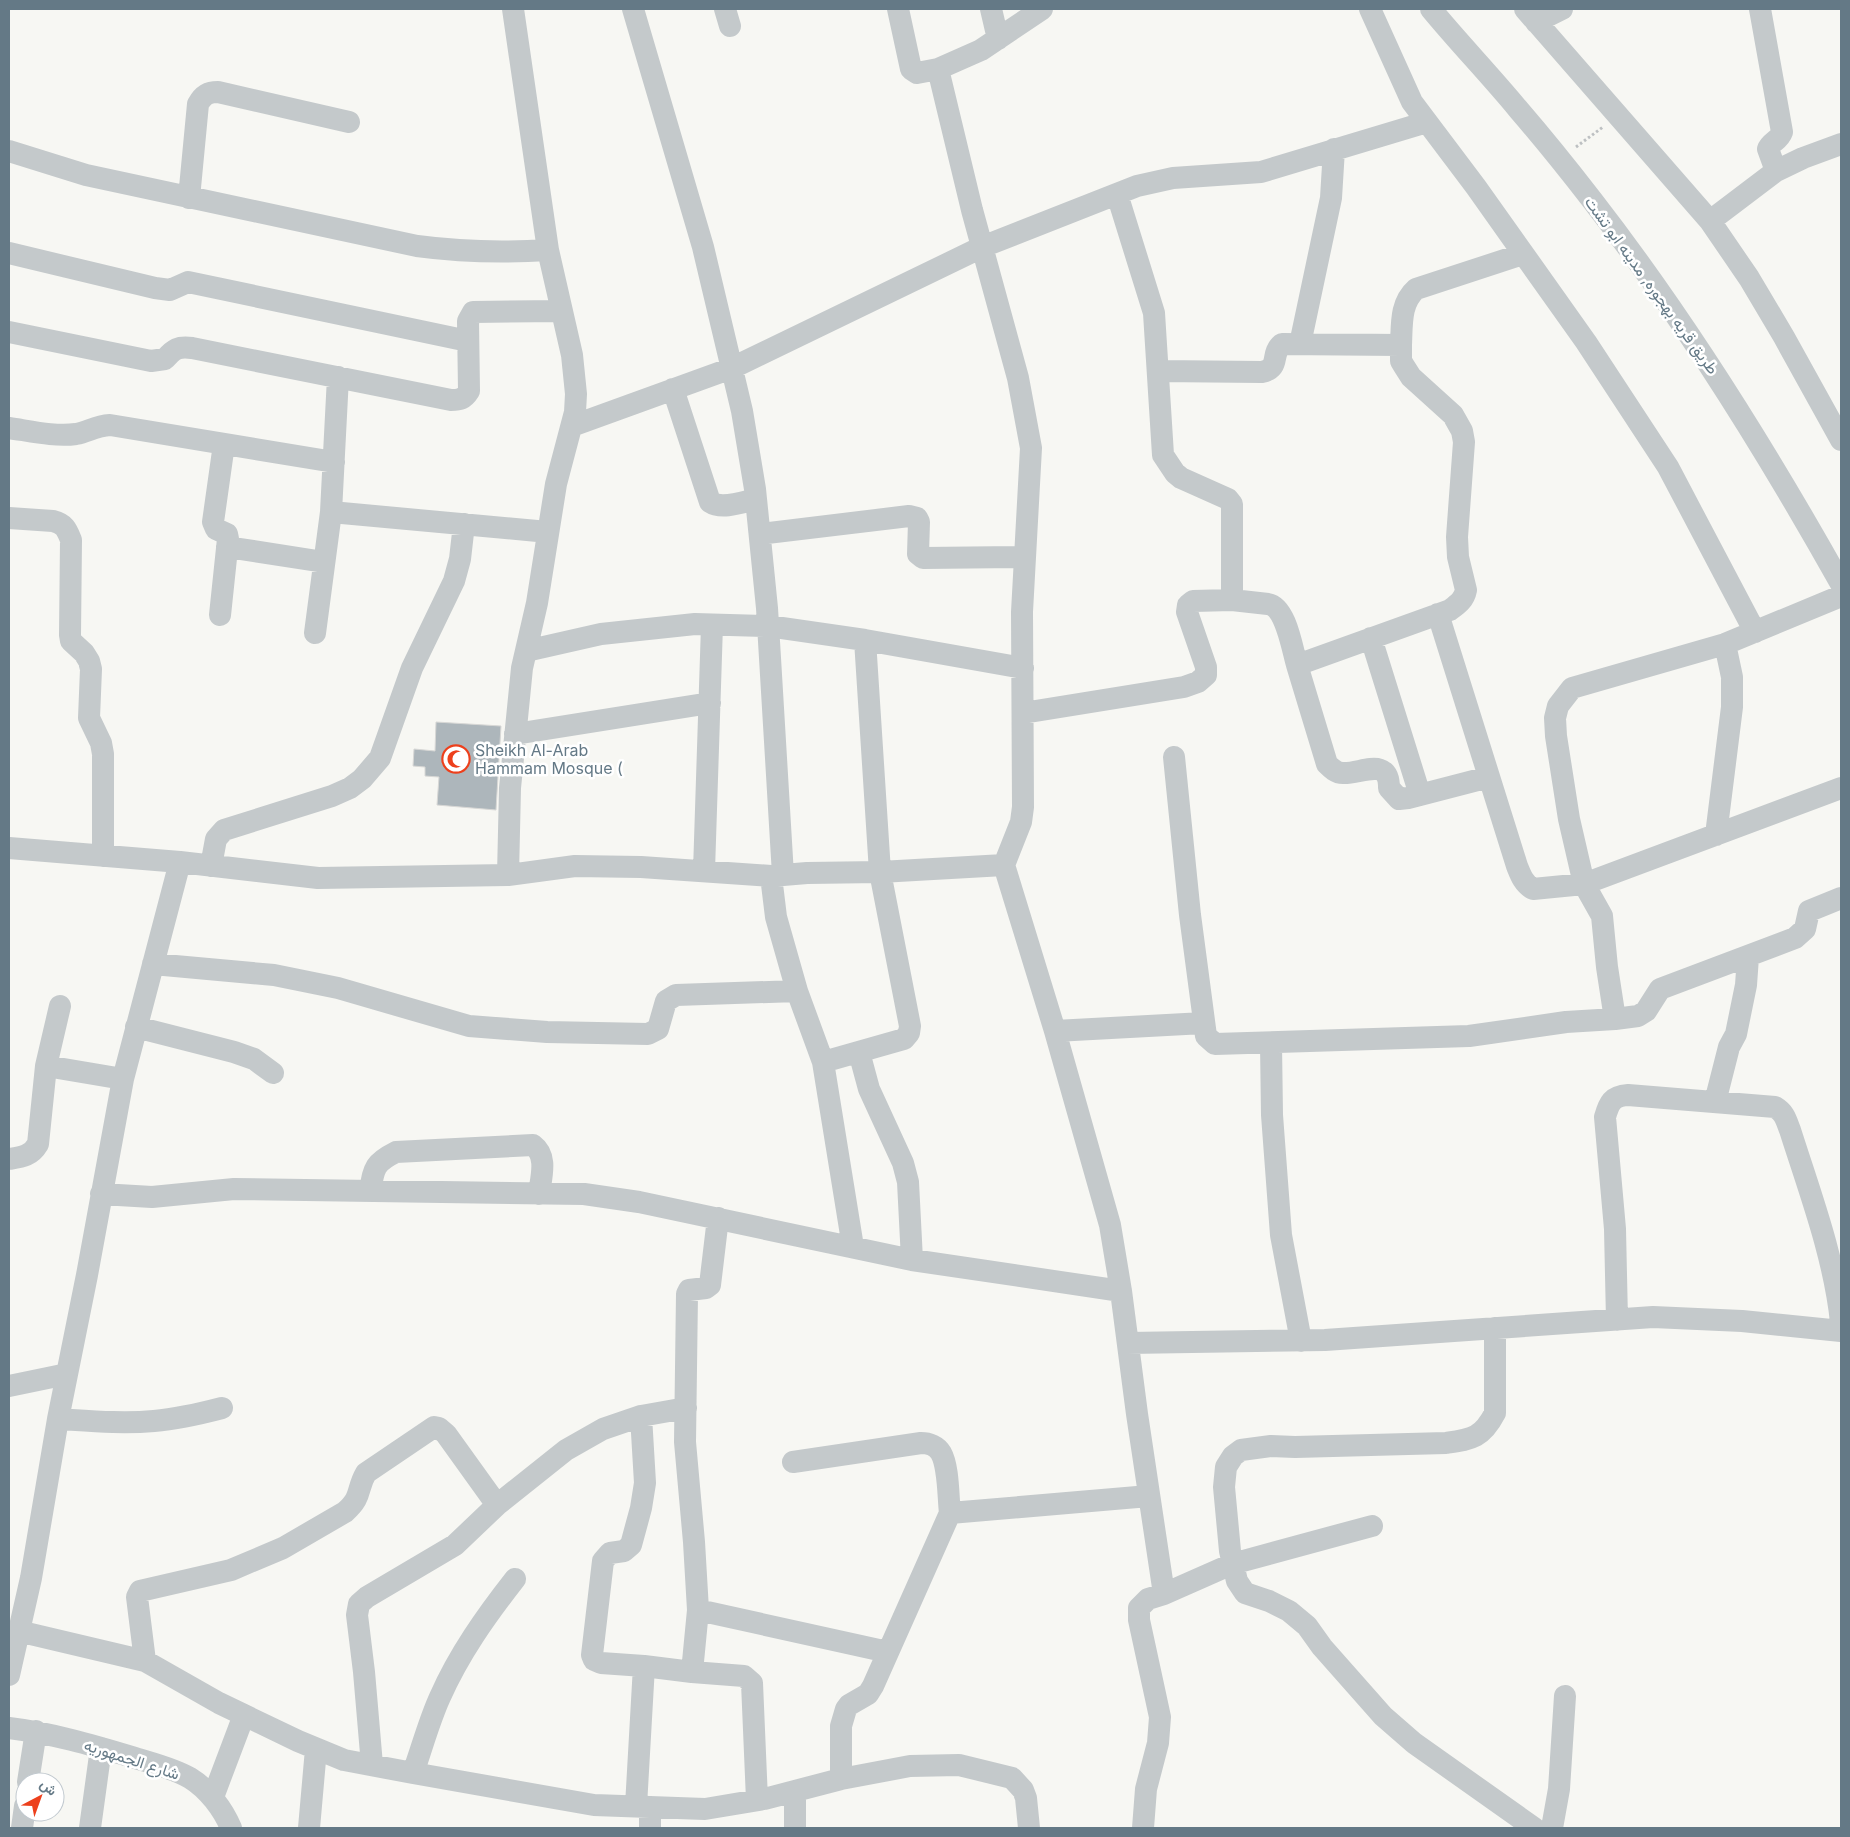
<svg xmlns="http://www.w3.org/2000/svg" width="1850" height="1837" viewBox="0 0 1850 1837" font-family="Inter,Vazirmatn,sans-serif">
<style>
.building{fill:#adb6bb;stroke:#d8d8d6}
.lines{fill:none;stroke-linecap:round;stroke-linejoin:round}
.path{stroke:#bdc0c2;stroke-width:3;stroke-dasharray:2.5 2.5;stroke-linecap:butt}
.minor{stroke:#c4c9cb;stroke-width:22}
.labels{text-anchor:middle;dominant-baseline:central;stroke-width:5;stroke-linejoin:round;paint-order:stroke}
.street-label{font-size:16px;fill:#647986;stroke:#fff}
.poi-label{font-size:16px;fill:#647986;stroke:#fff;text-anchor:start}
</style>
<rect width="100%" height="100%" fill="#f7f7f3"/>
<path class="building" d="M 436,722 L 501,726 L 496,810 L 437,805 L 439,777 L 425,776 L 425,767 L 413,766 L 414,749 L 435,751 Z"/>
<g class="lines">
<path class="path" d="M 1576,147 L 1603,127"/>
<path class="minor" d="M 633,9 L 703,247 L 742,411 L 755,489 L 767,608 L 783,875
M 725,9 L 730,26
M 898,9 L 911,69 L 917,73 L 938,69
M 991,9 L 998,39
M 1370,9 L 1412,102 L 1476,187 L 1586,342 L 1668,467 L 1755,632
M 1431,9 C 1459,43 1490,75 1518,109 C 1543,138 1568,169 1592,200 C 1686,321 1766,450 1841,584
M 1525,9 L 1710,221 L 1749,278 L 1784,337 L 1841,440
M 1760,9 L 1782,132 C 1779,141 1770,142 1768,149 L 1776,171
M 1536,22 L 1562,9
M 9,151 L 86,175 L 417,246 C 462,252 503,253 548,250
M 189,198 L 198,104 C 203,95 208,92 218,92 L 349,122
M 1710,221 L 1776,171 L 1803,158 L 1841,144
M 9,253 L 155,288 L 170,290 L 188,282 L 468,341
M 9,332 L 151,361 L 165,359 C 174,349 178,346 192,348 L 451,400 C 460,400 464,399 469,391 L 468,321 L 473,312 L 561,311
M 1300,344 L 1331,198 L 1334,149
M 1158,371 L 1262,372 C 1281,368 1270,354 1282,344 L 1401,345 C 1402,325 1400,303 1416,289 L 1523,254
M 673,389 L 710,502 C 722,510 743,502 756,499
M 572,426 L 732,368 L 982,247 L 1137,186 L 1173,178 L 1261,172 L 1427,122
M 9,428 C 30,431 55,437 76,434 C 88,432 95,426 110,425 L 334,462
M 331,512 L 548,532
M 9,518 L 53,521 C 65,524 67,530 71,540 L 70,635 L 71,641 L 84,653 L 89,661 L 91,669 L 89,718 L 101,743 L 103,754 L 103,856
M 760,534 L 909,516 L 917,518 L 919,522 L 918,554 L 923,558 L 1025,557
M 227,547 L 324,562
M 1232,600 L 1268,604 C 1286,607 1292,648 1297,665 L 1450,610 C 1458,604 1464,600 1466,590 L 1458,557 L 1457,537 L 1464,442 L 1462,431 L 1453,415 L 1411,377 L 1404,366 L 1401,361 L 1401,345
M 1438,614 L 1517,866 C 1521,876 1524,884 1533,889 L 1584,884 L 1841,788
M 220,615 L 228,539 L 227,534 L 216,529 L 213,522 L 224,444
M 315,633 L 331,512 L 338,377
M 1371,638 L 1420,795
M 526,651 L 601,634 L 695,624 L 768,626 L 865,640 L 1023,668
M 1297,665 L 1327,764 C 1331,768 1336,773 1343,773 C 1361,774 1389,756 1389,788 L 1399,799 L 1408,798 L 1489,777
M 1023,713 L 1184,687 L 1198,682 L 1206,675 L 1206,667 L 1187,612 L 1188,605 L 1193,601 L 1232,600 L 1232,504 L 1228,499 L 1181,478 L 1175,473 L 1163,455 L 1154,313 L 1117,194
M 515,734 L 710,703
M 1174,757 L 1190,915 L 1206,1036 L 1215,1044 L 1469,1036 L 1566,1022 L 1615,1019 L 1638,1016 L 1646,1011 L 1660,989 L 1795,938 L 1805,929 L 1809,911 L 1841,898
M 1716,835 L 1732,707 L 1732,677 L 1725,644
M 9,848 L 180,862 L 318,878 L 508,875 L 575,866 L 641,867 L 771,876 L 807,873 L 880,872 L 1004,865 L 1055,1031 L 1204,1023
M 1004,865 L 1021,822 L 1023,807 L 1022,612 L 1031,448 L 1018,378 L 972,210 L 938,69 L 981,50 L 1042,9
M 211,866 L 216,839 L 224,830 L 332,796 L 350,788 L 362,779 L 380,758 L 412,668 L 454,581 L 460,559 L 464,524
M 704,871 L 712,625
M 508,875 L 510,788 L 522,668 L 537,603 L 556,484 L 575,412 L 576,394 L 572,355 L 548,250 L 513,9
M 771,876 L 776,917 L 797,991 L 823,1062 L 853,1247
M 153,964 L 274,975 L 338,988 L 469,1026 L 547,1032 L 648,1034 L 658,1029 L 666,1001 L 676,995 L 797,991
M 1615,1019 L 1607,967 L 1602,916 L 1584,884 L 1569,819 L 1556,736 L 1555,718 L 1558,706 L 1572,688 L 1725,644 L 1841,596
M 136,1027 L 234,1052 L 254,1059 L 273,1073
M 1055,1031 L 1110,1225 L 1121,1291 L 1137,1414 L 1164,1594
M 1271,1044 L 1272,1115 L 1281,1235 L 1301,1341
M 859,1052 L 869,1089 L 903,1163 L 908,1182 L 912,1260
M 823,1062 L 904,1039 L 909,1033 L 910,1026 L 880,872 L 865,640
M 46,1066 L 123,1079 L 180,862
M 1715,1102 L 1729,1047 L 1736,1034 L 1746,985 L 1748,957
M 9,1159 C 22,1157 31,1156 38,1144 L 46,1066 L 60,1006
M 370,1191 C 374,1168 374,1163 396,1152 L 533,1145 C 548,1156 541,1177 539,1194
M 101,1194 L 152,1197 L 234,1189 L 584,1194 L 639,1202 L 912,1260 L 1121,1291
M 718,1218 L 710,1285 L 706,1288 L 689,1290 L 687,1294 L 685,1442 L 694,1542 L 698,1610 L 888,1652
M 1617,1320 L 1615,1229 L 1605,1117 C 1609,1103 1612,1096 1628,1095 L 1775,1107 C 1785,1113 1786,1120 1790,1130 C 1810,1193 1834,1256 1841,1322
M 1495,1328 L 1495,1413 C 1482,1438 1472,1439 1446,1443 L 1295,1447 L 1271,1446 L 1241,1450 L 1233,1456 L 1226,1467 L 1224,1487 L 1230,1551 L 1237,1581 L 1245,1593 L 1269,1601 L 1289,1611 L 1307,1626 L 1322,1647 L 1383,1716 L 1414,1743 L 1534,1828
M 1128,1343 L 1325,1340 L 1653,1317 L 1742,1321 L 1841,1331
M 9,1386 L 67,1374
M 641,1416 L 645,1483 L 641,1508 L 631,1545 L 624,1551 L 610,1553 L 603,1561 L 592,1655 L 594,1660 L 601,1663 L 644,1666 L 692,1672
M 58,1419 C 90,1421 122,1424 154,1421 C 177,1419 199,1414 222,1408
M 793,1462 L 921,1443 C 929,1443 937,1446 941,1453 C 949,1467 948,1498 950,1513
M 698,1610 L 692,1672 L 744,1676 L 752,1683 L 757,1800
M 18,1631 L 145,1661 L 219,1703 L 298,1741 L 344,1760 L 413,1773 L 594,1805 L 705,1809 L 764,1799 L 841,1779 L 910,1766 L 959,1765 L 1012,1778 L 1023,1790 L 1026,1798 L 1029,1828
M 145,1661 L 137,1597 L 140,1591 L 231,1570 L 283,1548 L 345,1512 C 363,1496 356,1490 366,1473 L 434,1427 L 439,1428 L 446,1434 L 497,1505
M 9,1675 L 31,1578 L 58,1419 L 87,1275 L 123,1079
M 9,1728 C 51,1733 92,1745 132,1757 C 151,1763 173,1768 190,1778 C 208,1789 223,1809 231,1828
M 372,1765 L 364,1672 L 357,1615 L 359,1604 L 367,1597 L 455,1545 L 497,1505 L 566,1450 L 603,1429 L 641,1416 L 686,1408
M 413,1773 C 422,1748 429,1721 440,1697 C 459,1654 486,1616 515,1579
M 841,1779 L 841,1726 L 846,1709 L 849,1705 L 868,1694 L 873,1686 L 950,1513 L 1149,1496
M 28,1782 L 36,1731
M 795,1791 L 795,1828
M 213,1797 L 244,1715
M 636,1806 L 644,1666
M 22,1828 L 25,1806
M 90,1828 L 101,1748
M 309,1828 L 316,1749
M 650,1828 L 650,1807
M 1143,1828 L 1146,1789 L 1158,1743 L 1160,1717 L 1139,1620 L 1139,1608 L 1148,1599 L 1164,1594 L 1232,1564 L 1372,1526
M 1552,1828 L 1559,1789 L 1565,1696"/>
</g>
<defs>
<g id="mosque-ring" transform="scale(1.4375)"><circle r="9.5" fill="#fff" stroke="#ed401c" stroke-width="1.5"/><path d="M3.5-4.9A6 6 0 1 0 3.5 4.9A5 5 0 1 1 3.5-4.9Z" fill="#ed401c"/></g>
</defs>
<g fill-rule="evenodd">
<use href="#mosque-ring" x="456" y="759"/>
</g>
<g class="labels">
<g class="street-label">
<text transform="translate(1652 285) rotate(54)">طريق قريه بهجوره, مدينه ابو تشت</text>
<text transform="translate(132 1759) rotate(18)">شارع الجمهوريه</text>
</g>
<g class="poi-label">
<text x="475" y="750">Sheikh Al-Arab<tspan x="475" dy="18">Hammam Mosque (</tspan></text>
</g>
</g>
<rect width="1850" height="1837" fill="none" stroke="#647986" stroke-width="20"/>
<g transform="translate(40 1797) rotate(41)"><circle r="24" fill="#ffffff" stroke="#c1c9cf"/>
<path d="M0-4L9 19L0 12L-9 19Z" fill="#ed401c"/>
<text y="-8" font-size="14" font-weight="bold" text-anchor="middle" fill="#647986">ش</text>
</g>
</svg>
